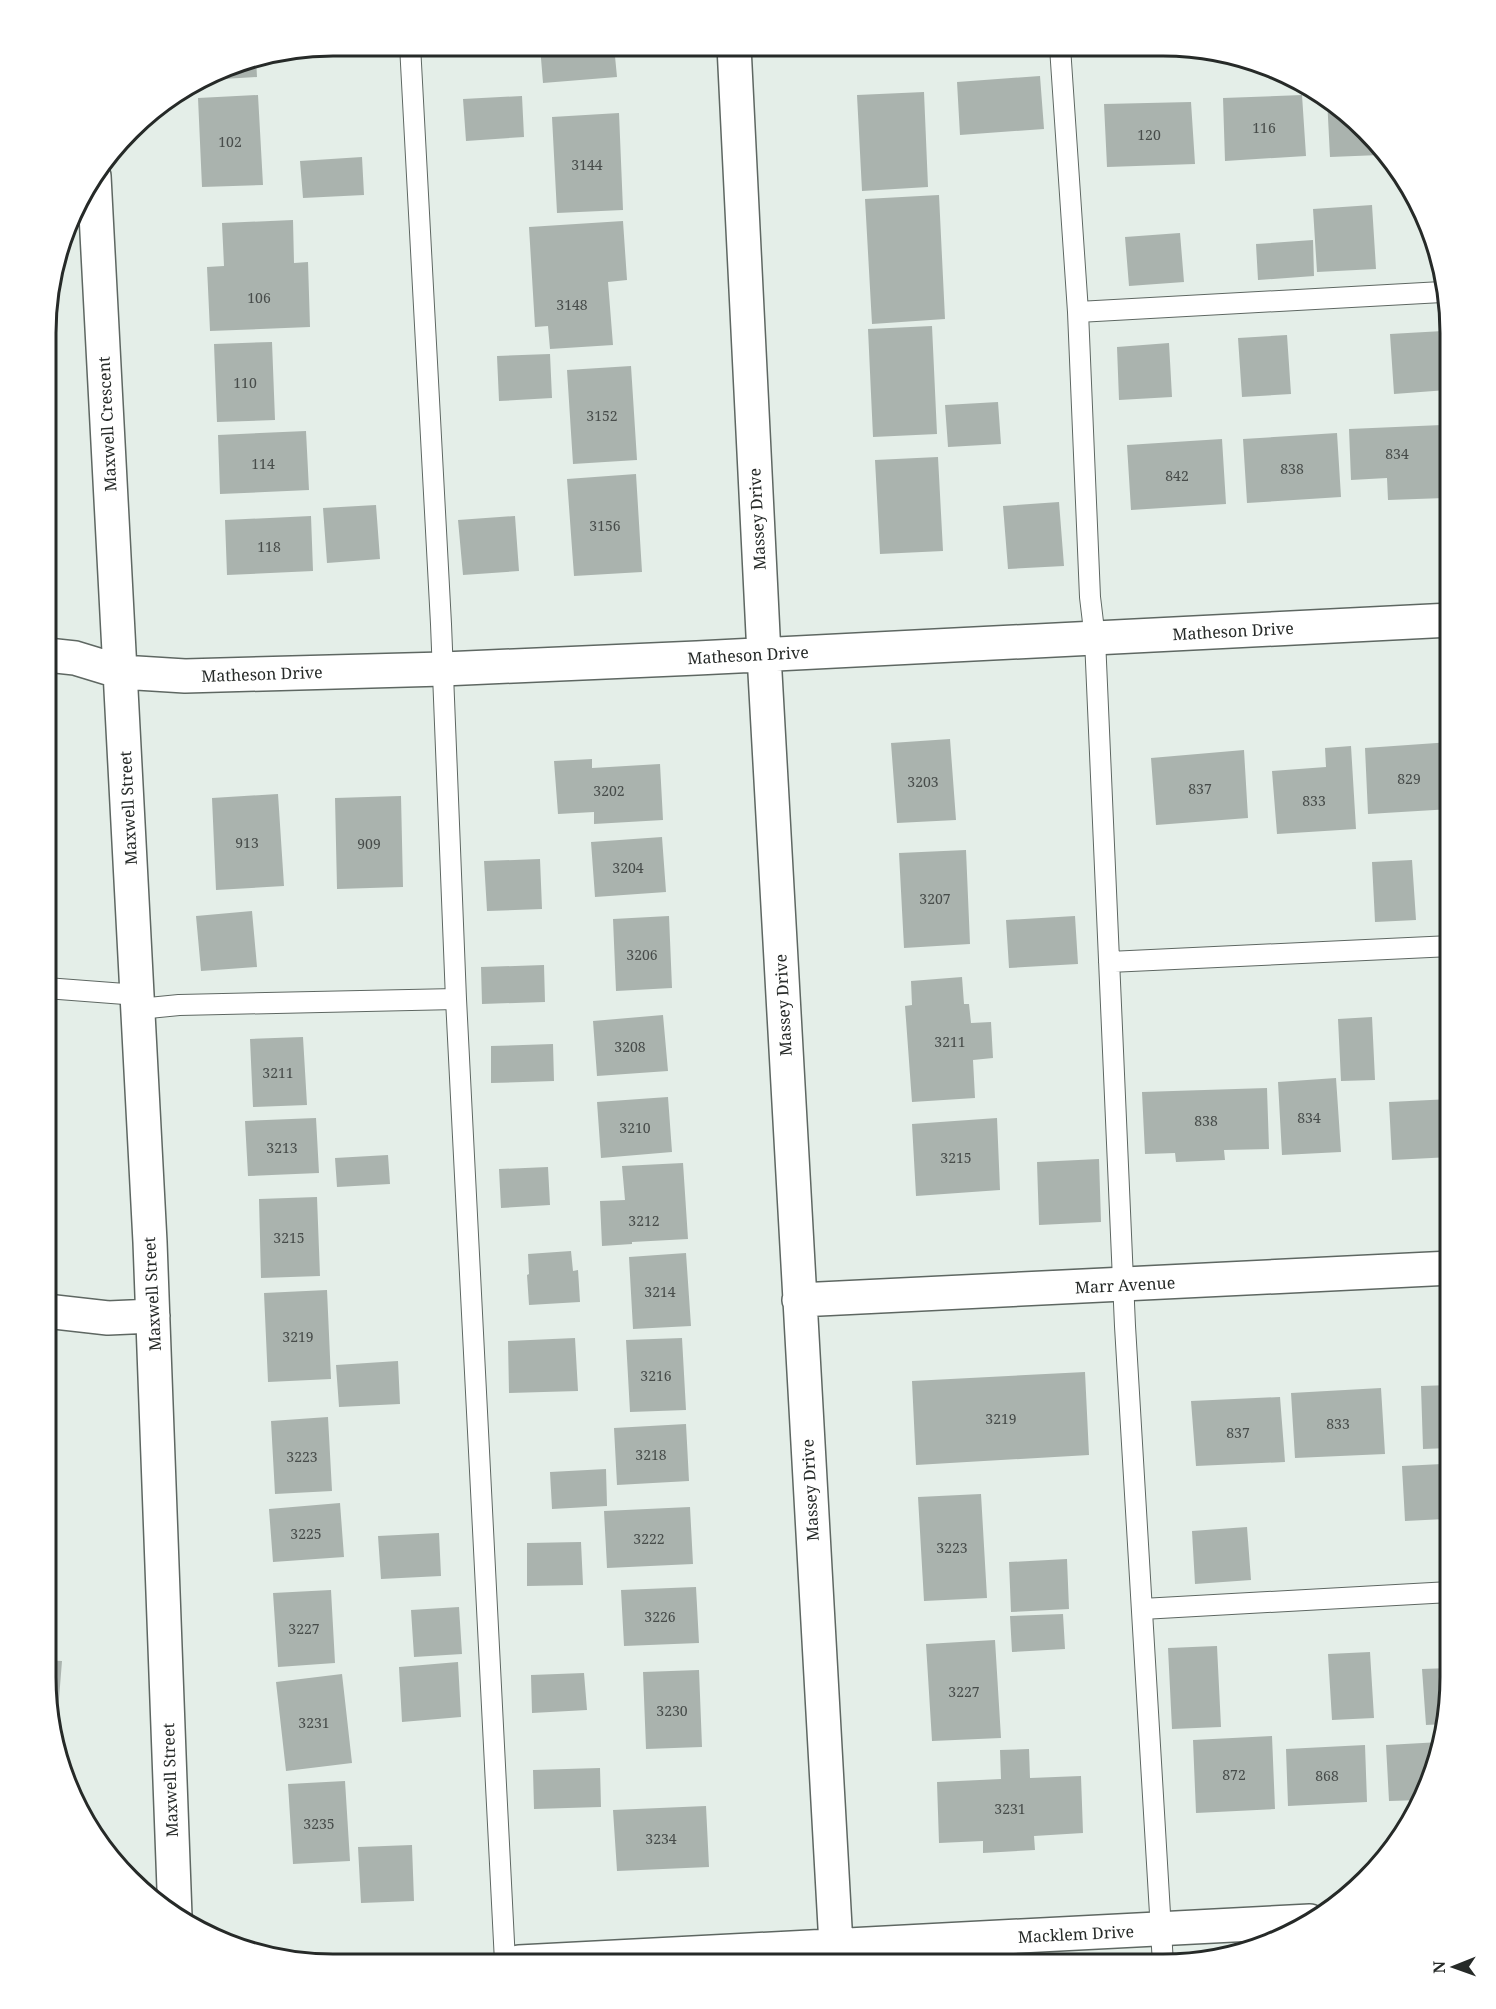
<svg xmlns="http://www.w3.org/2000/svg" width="1496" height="2009" viewBox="0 0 1496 2009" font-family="'Noto Serif',serif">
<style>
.building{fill:#aab3ae}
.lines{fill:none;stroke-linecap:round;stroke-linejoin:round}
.service-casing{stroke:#5e6762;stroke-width:22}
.minor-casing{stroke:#5e6762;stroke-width:36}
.service{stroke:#fff;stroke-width:20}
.minor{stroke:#fff;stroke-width:33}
.labels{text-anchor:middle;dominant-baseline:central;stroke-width:4.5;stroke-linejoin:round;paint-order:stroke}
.number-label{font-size:14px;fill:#474c4a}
.street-label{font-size:16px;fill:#262a28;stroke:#fff}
.rim{fill:none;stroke:#262a28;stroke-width:3}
</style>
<rect width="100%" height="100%" fill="#e4eee8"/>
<path class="building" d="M 540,46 L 614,46 L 617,77 L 543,83 Z
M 256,58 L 257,77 L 206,80 L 240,60 Z
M 1040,76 L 1044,129 L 960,135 L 957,82 Z
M 924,92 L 928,187 L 862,191 L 857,95 Z
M 258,95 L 263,185 L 202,187 L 198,98 Z
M 1302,95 L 1306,156 L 1225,161 L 1223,98 Z
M 522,96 L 524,137 L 466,141 L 463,99 Z
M 1327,98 L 1338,104 L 1380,155 L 1330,157 Z
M 1191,102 L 1195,164 L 1107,167 L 1104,104 Z
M 619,113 L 623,210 L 557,213 L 552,117 Z
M 362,157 L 364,195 L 303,198 L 300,161 Z
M 939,195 L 945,319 L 872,324 L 865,199 Z
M 1372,205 L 1376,269 L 1317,272 L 1313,209 Z
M 293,220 L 294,263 L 308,262 L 310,327 L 210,331 L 207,267 L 224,266 L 222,223 Z
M 623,221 L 627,280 L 608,282 L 613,345 L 550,349 L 548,326 L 535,327 L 529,227 Z
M 1180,233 L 1184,282 L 1129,286 L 1125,237 Z
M 1313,240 L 1314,276 L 1258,280 L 1256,244 Z
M 932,326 L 937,434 L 873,437 L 868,329 Z
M 1443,331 L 1447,390 L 1394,394 L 1390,334 Z
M 1287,335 L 1291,394 L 1242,397 L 1238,338 Z
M 272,342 L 275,420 L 217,422 L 214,344 Z
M 1169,343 L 1172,397 L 1119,400 L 1117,347 Z
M 550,354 L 552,398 L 499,401 L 497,356 Z
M 631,366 L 637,460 L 573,464 L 567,370 Z
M 998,402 L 1001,444 L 948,447 L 945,405 Z
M 1442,425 L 1445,498 L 1388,500 L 1387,478 L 1351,480 L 1349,429 Z
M 306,431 L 309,490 L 220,494 L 218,435 Z
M 1337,433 L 1341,497 L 1247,503 L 1243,439 Z
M 1222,439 L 1226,504 L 1131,510 L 1127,445 Z
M 938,457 L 943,551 L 880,554 L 875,460 Z
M 636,474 L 642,572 L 574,576 L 567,479 Z
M 1059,502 L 1064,566 L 1008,569 L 1003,506 Z
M 376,505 L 380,559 L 327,563 L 323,508 Z
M 311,516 L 313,571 L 227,575 L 225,520 Z
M 515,516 L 519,571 L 463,575 L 458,520 Z
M 950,739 L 956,820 L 897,823 L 891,743 Z
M 1451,742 L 1451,809 L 1368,814 L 1365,748 Z
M 1351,746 L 1356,829 L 1277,834 L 1272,771 L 1326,767 L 1325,748 Z
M 1244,750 L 1248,818 L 1156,825 L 1151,758 Z
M 592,759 L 592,768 L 660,764 L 663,820 L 594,824 L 594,812 L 558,814 L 554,761 Z
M 278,794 L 284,886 L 216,890 L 212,798 Z
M 401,796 L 403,887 L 337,889 L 335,798 Z
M 662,837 L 666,892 L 595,897 L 591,842 Z
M 966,850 L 970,944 L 904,948 L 899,853 Z
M 540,859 L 542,909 L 487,911 L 484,861 Z
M 1412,860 L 1416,920 L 1375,922 L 1372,862 Z
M 252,911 L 257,967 L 201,971 L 196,916 Z
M 669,916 L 672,988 L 616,991 L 613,919 Z
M 1075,916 L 1078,964 L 1009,968 L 1006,920 Z
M 544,965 L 545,1002 L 482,1004 L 481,967 Z
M 962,977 L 964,1004 L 969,1004 L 971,1023 L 991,1022 L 993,1058 L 973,1060 L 975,1098 L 912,1102 L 905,1006 L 912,1005 L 911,981 Z
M 663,1015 L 668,1071 L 597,1076 L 593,1021 Z
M 1372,1017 L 1375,1080 L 1341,1081 L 1338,1019 Z
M 1451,1019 L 1451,1083 L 1446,1083 L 1441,1020 Z
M 303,1037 L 307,1105 L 253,1107 L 250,1039 Z
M 553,1044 L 554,1081 L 491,1083 L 491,1046 Z
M 1336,1078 L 1341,1152 L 1282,1155 L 1278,1082 Z
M 1267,1088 L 1269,1149 L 1224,1150 L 1225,1160 L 1176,1162 L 1175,1153 L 1145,1154 L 1142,1092 Z
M 668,1097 L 672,1152 L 601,1158 L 597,1102 Z
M 1451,1099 L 1451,1157 L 1392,1160 L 1389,1102 Z
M 316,1118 L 319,1173 L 248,1176 L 245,1121 Z
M 997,1118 L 1000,1190 L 916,1196 L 912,1124 Z
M 388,1155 L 390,1184 L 337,1187 L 335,1158 Z
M 1099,1159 L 1101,1222 L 1039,1225 L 1037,1162 Z
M 683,1163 L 688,1239 L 632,1242 L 632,1244 L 602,1246 L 600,1201 L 625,1200 L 622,1166 Z
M 548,1167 L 550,1205 L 501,1208 L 499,1169 Z
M 317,1197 L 320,1276 L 261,1278 L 259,1199 Z
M 571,1251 L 573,1271 L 578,1270 L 580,1302 L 529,1305 L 527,1275 L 529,1274 L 528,1254 Z
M 686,1253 L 691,1326 L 633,1329 L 629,1257 Z
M 327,1290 L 331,1379 L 268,1382 L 264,1293 Z
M 575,1338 L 578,1391 L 509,1393 L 508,1341 Z
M 682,1338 L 686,1410 L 630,1412 L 626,1340 Z
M 398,1361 L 400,1404 L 339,1407 L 336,1365 Z
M 1085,1372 L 1089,1455 L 916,1465 L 912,1381 Z
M 1451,1385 L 1450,1448 L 1423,1449 L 1421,1386 Z
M 1381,1388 L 1385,1454 L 1295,1458 L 1291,1393 Z
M 1280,1397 L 1285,1462 L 1196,1466 L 1191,1401 Z
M 328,1417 L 332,1491 L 275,1494 L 271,1421 Z
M 686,1424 L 689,1481 L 617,1485 L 614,1428 Z
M 1442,1464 L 1445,1519 L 1405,1521 L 1402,1466 Z
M 606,1469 L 607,1506 L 552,1509 L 550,1472 Z
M 45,1487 L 53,1488 L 47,1542 L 45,1542 Z
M 981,1494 L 987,1598 L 924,1601 L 918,1497 Z
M 340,1503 L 344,1557 L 273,1562 L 269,1509 Z
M 690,1507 L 693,1564 L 607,1568 L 604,1511 Z
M 1247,1527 L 1251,1580 L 1195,1584 L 1192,1531 Z
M 439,1533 L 441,1576 L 381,1579 L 378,1536 Z
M 581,1542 L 583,1585 L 527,1586 L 527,1543 Z
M 1067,1559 L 1069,1609 L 1011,1612 L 1009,1562 Z
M 45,1565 L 55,1567 L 49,1620 L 45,1620 Z
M 696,1587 L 699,1643 L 624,1646 L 621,1590 Z
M 331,1590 L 335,1663 L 278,1667 L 273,1593 Z
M 459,1607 L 462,1654 L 414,1657 L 411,1610 Z
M 1063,1614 L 1065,1649 L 1012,1652 L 1010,1616 Z
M 995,1640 L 1001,1738 L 932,1741 L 926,1644 Z
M 1217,1646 L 1221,1727 L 1172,1729 L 1168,1648 Z
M 1370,1652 L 1374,1718 L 1332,1720 L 1328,1654 Z
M 45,1660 L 62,1661 L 57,1724 L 45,1677 Z
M 458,1662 L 461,1717 L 402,1722 L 399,1667 Z
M 1450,1668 L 1450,1696 L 1445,1724 L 1426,1725 L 1422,1669 Z
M 699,1670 L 702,1747 L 646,1749 L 643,1672 Z
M 584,1673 L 587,1710 L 532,1713 L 531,1675 Z
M 342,1674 L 352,1763 L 286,1771 L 276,1682 Z
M 1272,1736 L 1275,1809 L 1196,1813 L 1193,1740 Z
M 1441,1742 L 1436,1769 L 1421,1800 L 1389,1801 L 1386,1745 Z
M 1365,1745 L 1367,1802 L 1288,1806 L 1286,1749 Z
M 1029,1749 L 1030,1778 L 1081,1776 L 1083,1833 L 1034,1836 L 1035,1850 L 983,1853 L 983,1841 L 939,1843 L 937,1782 L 1001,1779 L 1000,1750 Z
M 600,1768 L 601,1807 L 534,1809 L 533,1770 Z
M 345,1781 L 350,1861 L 293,1864 L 288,1784 Z
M 706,1806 L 709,1867 L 617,1871 L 613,1810 Z
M 412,1845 L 414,1901 L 361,1903 L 358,1847 Z"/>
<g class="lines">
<g class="service-casing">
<path id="service" d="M 410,45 L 441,624 L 456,999 L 505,1962
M 1060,47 L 1078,312 L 1090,597 L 1095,639 L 1125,1326 L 1163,1964
M 1078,312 L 1442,292
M 1109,962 L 1451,946
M 46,988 L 138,995
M 139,1009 L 179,1005 L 456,999
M 1142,1609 L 1450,1592"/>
</g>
<g class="minor-casing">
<path id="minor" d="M 734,46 L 764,655 L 837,1963
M 94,176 L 150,1242 L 175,1916
M 47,655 L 75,658 L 121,672 L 185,676 L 443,669 L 697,658 L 1451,620
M 799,1300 L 1451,1268
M 46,1311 L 108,1318 L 153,1316
M 519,1962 L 1310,1921"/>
</g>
<use href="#service" class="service"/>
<use href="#minor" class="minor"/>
</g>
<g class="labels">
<g class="number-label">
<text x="1264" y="127">116</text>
<text x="1149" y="134">120</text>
<text x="230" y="141">102</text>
<text x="587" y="164">3144</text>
<text x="259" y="297">106</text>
<text x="572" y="304">3148</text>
<text x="245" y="382">110</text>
<text x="602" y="415">3152</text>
<text x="1397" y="453">834</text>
<text x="263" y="463">114</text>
<text x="1292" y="468">838</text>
<text x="1177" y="475">842</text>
<text x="605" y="525">3156</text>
<text x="269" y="546">118</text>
<text x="1409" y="778">829</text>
<text x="923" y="781">3203</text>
<text x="1200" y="788">837</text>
<text x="609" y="790">3202</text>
<text x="1314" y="800">833</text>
<text x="247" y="842">913</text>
<text x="369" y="843">909</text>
<text x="628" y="867">3204</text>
<text x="935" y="898">3207</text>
<text x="642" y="954">3206</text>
<text x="950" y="1041">3211</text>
<text x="630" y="1046">3208</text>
<text x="278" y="1072">3211</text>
<text x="1309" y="1117">834</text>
<text x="1206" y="1120">838</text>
<text x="635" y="1127">3210</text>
<text x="282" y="1147">3213</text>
<text x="956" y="1157">3215</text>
<text x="644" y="1220">3212</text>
<text x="289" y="1237">3215</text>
<text x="660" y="1291">3214</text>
<text x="298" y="1336">3219</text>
<text x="656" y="1375">3216</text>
<text x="1001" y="1418">3219</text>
<text x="1338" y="1423">833</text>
<text x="1238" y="1432">837</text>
<text x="651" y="1454">3218</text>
<text x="302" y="1456">3223</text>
<text x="306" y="1533">3225</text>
<text x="649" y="1538">3222</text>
<text x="952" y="1547">3223</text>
<text x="660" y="1616">3226</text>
<text x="304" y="1628">3227</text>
<text x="964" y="1691">3227</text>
<text x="672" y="1710">3230</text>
<text x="314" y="1722">3231</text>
<text x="1234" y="1774">872</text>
<text x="1327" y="1775">868</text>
<text x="1010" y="1808">3231</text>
<text x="319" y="1823">3235</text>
<text x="661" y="1838">3234</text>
</g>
<g class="street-label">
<text transform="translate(107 424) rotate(-93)">Maxwell Crescent</text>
<text transform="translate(757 519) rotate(-93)">Massey Drive</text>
<text transform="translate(1233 631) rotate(-3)">Matheson Drive</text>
<text transform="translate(748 655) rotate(-3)">Matheson Drive</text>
<text transform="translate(262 674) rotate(-2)">Matheson Drive</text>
<text transform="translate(128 808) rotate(-93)">Maxwell Street</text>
<text transform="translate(783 1005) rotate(-93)">Massey Drive</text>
<text transform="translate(1125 1285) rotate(-3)">Marr Avenue</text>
<text transform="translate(152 1294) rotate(-93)">Maxwell Street</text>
<text transform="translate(810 1490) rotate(-93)">Massey Drive</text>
<text transform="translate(170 1780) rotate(-92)">Maxwell Street</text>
<text transform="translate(1076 1934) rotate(-3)">Macklem Drive</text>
</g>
</g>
<path d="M0 0H1496V2009H0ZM333 56H1163A277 277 0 0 1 1440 333V1677A277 277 0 0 1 1163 1954H333A277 277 0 0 1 56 1677V333A277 277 0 0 1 333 56Z" fill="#fff" fill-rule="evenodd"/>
<path class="rim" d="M333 56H1163A277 277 0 0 1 1440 333V1677A277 277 0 0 1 1163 1954H333A277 277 0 0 1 56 1677V333A277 277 0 0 1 333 56Z"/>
<g transform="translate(1454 1967) rotate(269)" stroke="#ffffff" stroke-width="4.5" paint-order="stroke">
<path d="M0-4.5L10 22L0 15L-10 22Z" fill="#262a28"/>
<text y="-9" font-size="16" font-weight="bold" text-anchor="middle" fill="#262a28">N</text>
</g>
</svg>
